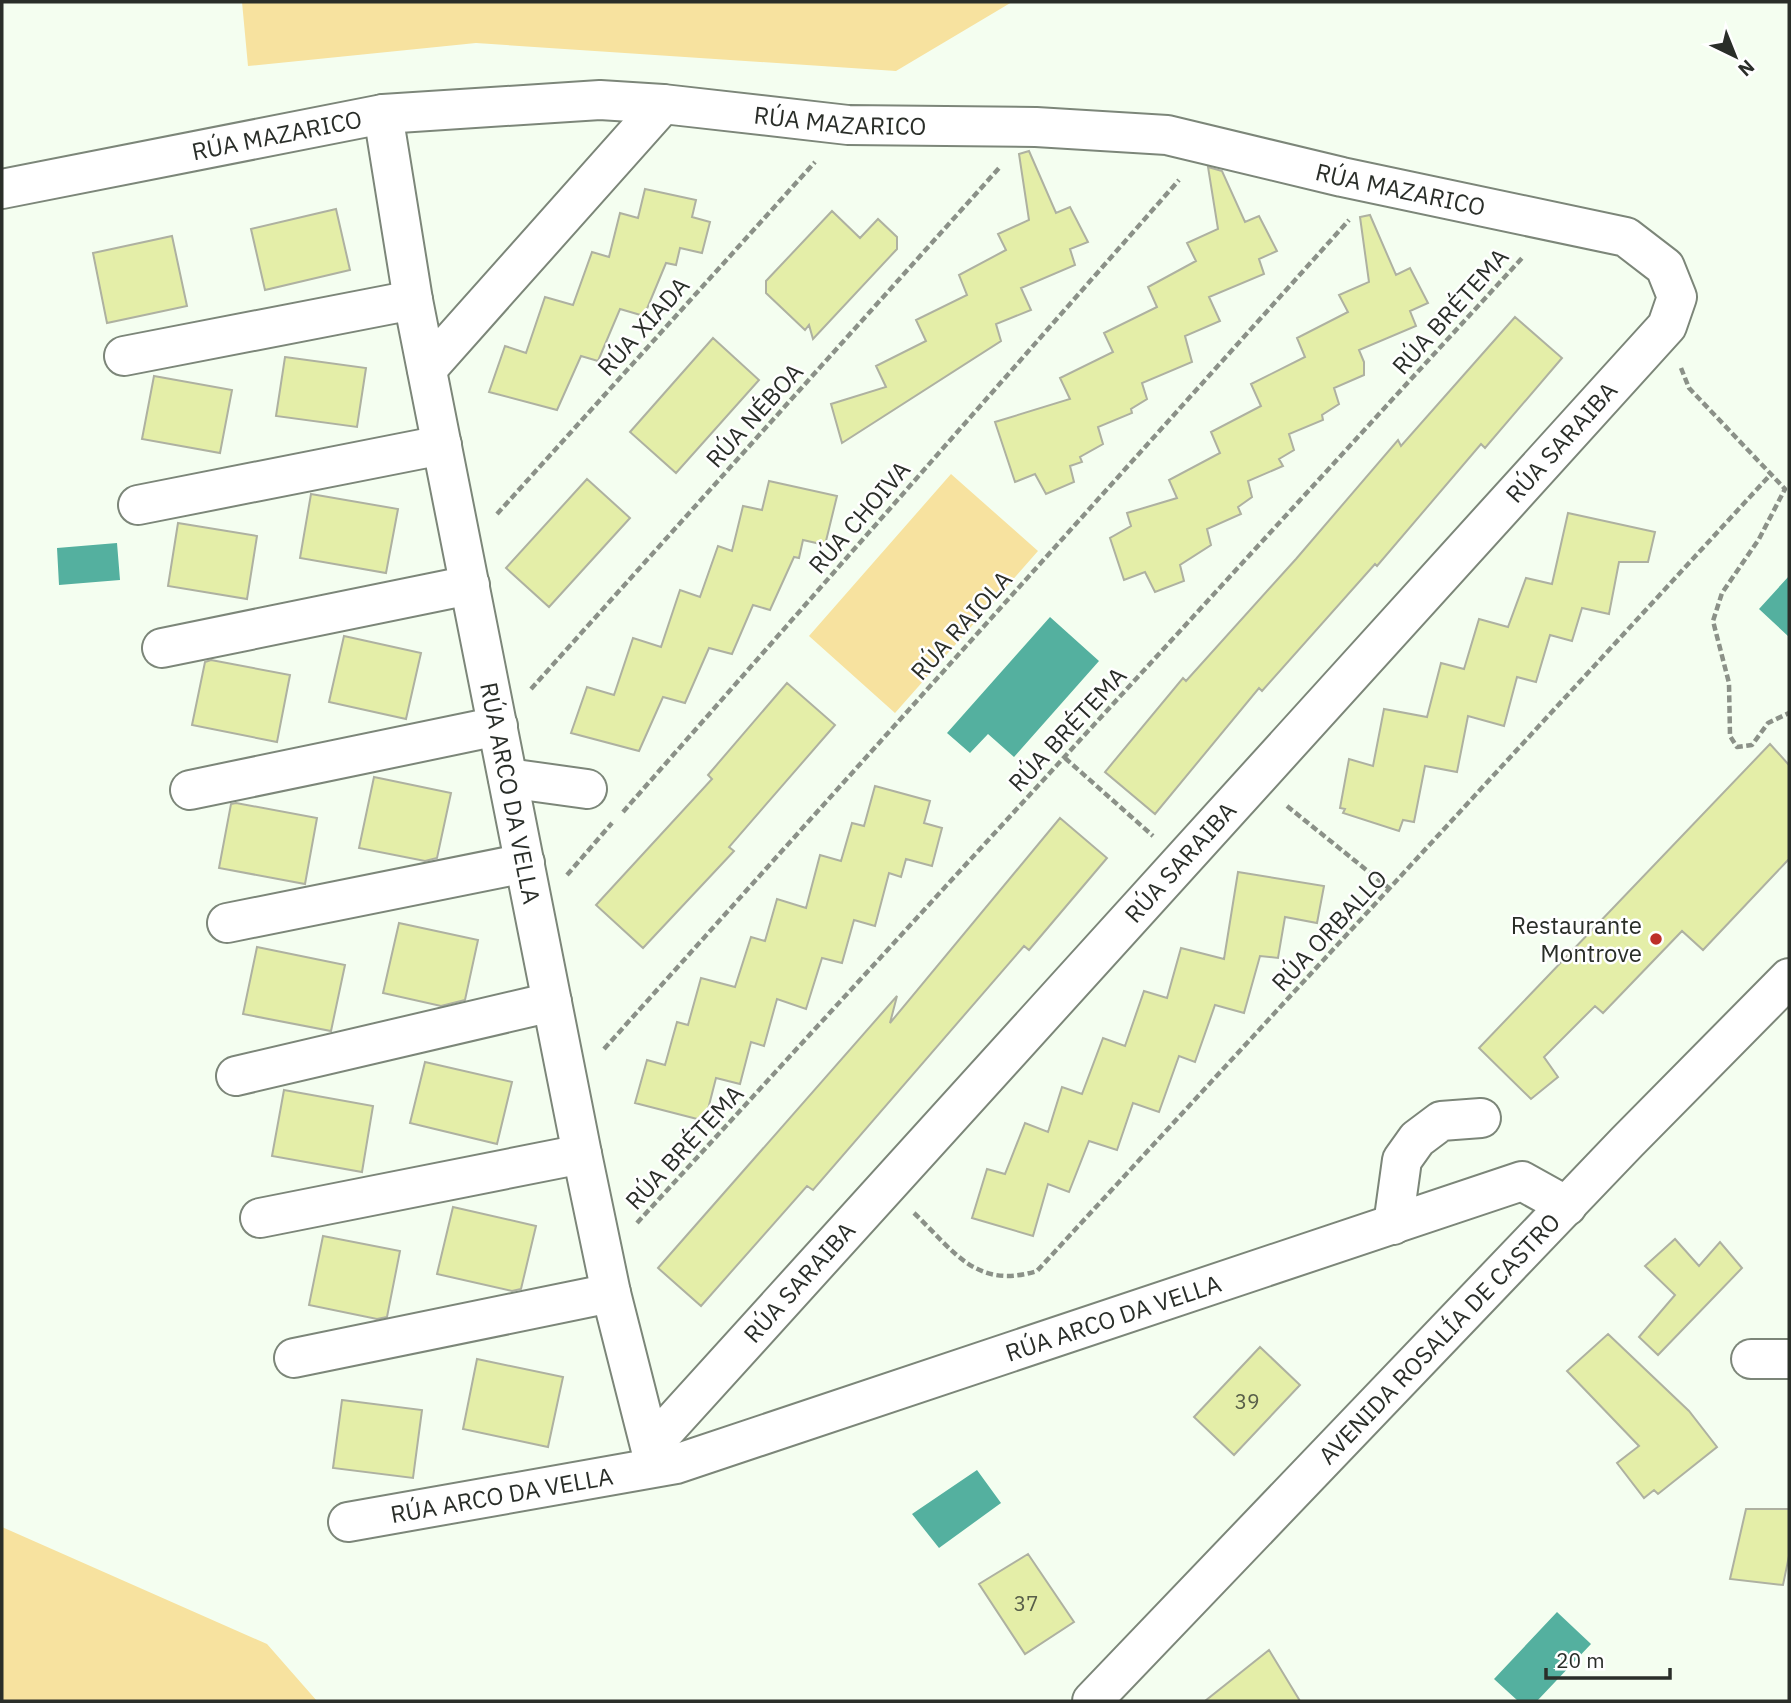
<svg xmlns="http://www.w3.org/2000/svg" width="1791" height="1703" viewBox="0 0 1791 1703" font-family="'IBM Plex Sans',sans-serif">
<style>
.green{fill:#f7e29f}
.water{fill:#54b09f}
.building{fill:#e4eea8;stroke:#aeb1a1;stroke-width:2}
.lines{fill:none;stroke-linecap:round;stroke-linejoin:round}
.minor-casing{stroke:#7c8679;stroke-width:42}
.path{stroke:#8b9188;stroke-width:4.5;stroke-dasharray:7 3.5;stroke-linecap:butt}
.minor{stroke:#fff;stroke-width:38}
.poi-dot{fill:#bd2f29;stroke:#fff;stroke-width:2.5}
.labels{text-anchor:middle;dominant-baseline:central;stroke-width:5;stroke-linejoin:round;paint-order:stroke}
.number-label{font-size:21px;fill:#585e49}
.street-label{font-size:24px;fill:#2a2e29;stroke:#fff}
.poi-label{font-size:24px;fill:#2a2e29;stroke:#fff;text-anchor:end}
</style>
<rect width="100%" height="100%" fill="#f4fef0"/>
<path class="green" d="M 242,2 L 1012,2 L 896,71 L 476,43 L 248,66 Z
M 951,474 L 1038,551 L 895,713 L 809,636 Z
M 2,1527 L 267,1644 L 317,1701 L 2,1701 Z"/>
<path class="water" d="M 117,543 L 120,580 L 59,585 L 57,548 Z
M 1789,576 L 1789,637 L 1759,609 Z
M 1050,617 L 1099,661 L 1014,757 L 988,734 L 970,753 L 947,733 Z
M 977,1470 L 1001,1503 L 939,1548 L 912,1514 Z
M 1557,1612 L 1591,1644 L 1537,1701 L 1518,1701 L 1494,1679 Z"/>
<path class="building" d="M 1029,151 L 1056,213 L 1070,207 L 1088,242 L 1070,249 L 1075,265 L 1021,288 L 1031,310 L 996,324 L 1001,341 L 842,443 L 831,404 L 886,387 L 876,366 L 926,341 L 916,320 L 967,295 L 959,275 L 1006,250 L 998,234 L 1029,220 L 1019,154 Z
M 1208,167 L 1222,171 L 1245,222 L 1259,216 L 1277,251 L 1259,259 L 1264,274 L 1209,297 L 1220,321 L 1185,336 L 1192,362 L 1142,383 L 1147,399 L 1131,409 L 1132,413 L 1098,427 L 1103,444 L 1080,457 L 1082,462 L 1070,466 L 1074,482 L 1046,494 L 1035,474 L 1015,482 L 995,422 L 1070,399 L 1060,378 L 1113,352 L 1104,333 L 1157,307 L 1148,287 L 1196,261 L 1187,243 L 1218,229 Z
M 645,189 L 696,200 L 692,217 L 710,222 L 702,253 L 680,248 L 676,265 L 666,263 L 644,316 L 620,309 L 598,361 L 581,356 L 557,410 L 489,392 L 505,346 L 526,353 L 545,297 L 573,305 L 592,252 L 609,257 L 620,213 L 638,218 Z
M 336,209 L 350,270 L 265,290 L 251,229 Z
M 832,211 L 860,238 L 878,219 L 897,237 L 897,249 L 813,339 L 809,325 L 805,330 L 766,293 L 766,281 Z
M 1370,215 L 1396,275 L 1410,268 L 1428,303 L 1410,311 L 1416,326 L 1359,350 L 1364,362 L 1364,375 L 1334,388 L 1339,404 L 1322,415 L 1323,420 L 1289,434 L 1294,450 L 1279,459 L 1283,466 L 1248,481 L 1252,497 L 1238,507 L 1241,514 L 1207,529 L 1211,545 L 1180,565 L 1184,581 L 1155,592 L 1145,572 L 1124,580 L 1110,538 L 1131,526 L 1127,513 L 1177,498 L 1169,480 L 1220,453 L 1211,432 L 1261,406 L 1251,384 L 1305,357 L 1297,338 L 1348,312 L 1339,295 L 1369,282 L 1360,217 Z
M 172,236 L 187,306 L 107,323 L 93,253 Z
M 1515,317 L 1562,358 L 1485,448 L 1481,444 L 1377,566 L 1375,564 L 1262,691 L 1259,688 L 1155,814 L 1105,772 L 1183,678 L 1186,681 L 1296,559 L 1398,440 L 1401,446 Z
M 713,338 L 759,380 L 676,473 L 630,432 Z
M 285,357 L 366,368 L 357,427 L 276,416 Z
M 154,376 L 232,390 L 220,453 L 142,439 Z
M 587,479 L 630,518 L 549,607 L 506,568 Z
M 769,481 L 837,496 L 825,545 L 803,540 L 799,558 L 794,557 L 770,610 L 753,605 L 732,654 L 709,648 L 685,703 L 663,697 L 639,751 L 571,733 L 587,687 L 614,695 L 633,638 L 661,647 L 680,590 L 700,597 L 718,546 L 732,551 L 743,506 L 762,510 Z
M 311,494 L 398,509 L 386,573 L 300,558 Z
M 1568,513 L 1655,532 L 1648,562 L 1619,562 L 1609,614 L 1582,608 L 1572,641 L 1550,635 L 1536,682 L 1517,677 L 1504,726 L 1468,716 L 1457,772 L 1425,766 L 1414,822 L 1403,820 L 1399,831 L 1343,813 L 1345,809 L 1340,808 L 1349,759 L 1373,766 L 1384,709 L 1427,717 L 1441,663 L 1464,669 L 1479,619 L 1508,627 L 1526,578 L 1552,584 Z
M 178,523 L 257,536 L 247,599 L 168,586 Z
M 344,636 L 421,653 L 406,719 L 329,702 Z
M 211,660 L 290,675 L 277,742 L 192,725 L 205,662 Z
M 787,683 L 835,725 L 729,847 L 734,851 L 643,948 L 596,905 L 712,779 L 708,775 Z
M 1770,744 L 1789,765 L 1789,859 L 1703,950 L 1682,931 L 1603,1013 L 1595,1006 L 1544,1057 L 1558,1077 L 1531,1099 L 1479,1048 Z
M 374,777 L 451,793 L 437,858 L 425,861 L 359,848 Z
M 875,786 L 930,801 L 924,823 L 942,828 L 932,866 L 906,859 L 901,877 L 889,873 L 875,926 L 854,920 L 842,963 L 822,958 L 806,1009 L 777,999 L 764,1046 L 751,1042 L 740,1084 L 716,1078 L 705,1121 L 635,1103 L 647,1060 L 665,1065 L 677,1022 L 688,1025 L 701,978 L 735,987 L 751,937 L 765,941 L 777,899 L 806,908 L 820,855 L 841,861 L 852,823 L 864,826 Z
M 236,803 L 317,818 L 305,884 L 219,868 L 231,804 Z
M 1060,818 L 1107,858 L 1029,950 L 1024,946 L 813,1190 L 807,1186 L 701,1306 L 658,1268 L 897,996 L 890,1023 Z
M 1238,872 L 1324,886 L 1317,923 L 1285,917 L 1278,958 L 1260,956 L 1244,1013 L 1215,1005 L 1195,1062 L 1179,1056 L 1159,1112 L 1133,1103 L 1117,1150 L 1089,1141 L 1069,1192 L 1048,1184 L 1033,1236 L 972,1218 L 987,1169 L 1005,1174 L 1025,1123 L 1048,1132 L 1062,1087 L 1082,1094 L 1103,1038 L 1125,1046 L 1144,991 L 1167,998 L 1181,948 L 1224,959 Z
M 399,923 L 478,940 L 465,1000 L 441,1006 L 383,993 Z
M 257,947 L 345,965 L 331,1031 L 243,1014 Z
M 425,1062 L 512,1082 L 497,1144 L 410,1123 Z
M 284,1090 L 373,1106 L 362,1172 L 272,1156 Z
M 453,1207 L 536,1226 L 521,1289 L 512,1291 L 437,1274 Z
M 323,1236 L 400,1251 L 387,1317 L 377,1319 L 309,1305 Z
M 1675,1239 L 1699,1266 L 1720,1242 L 1742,1268 L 1658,1355 L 1639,1337 L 1675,1295 L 1645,1266 Z
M 1608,1334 L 1689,1411 L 1717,1447 L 1658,1494 L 1654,1490 L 1644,1498 L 1617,1463 L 1639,1446 L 1567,1371 Z
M 1260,1347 L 1300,1385 L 1234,1455 L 1194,1417 Z
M 477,1359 L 563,1377 L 548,1447 L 463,1429 Z
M 342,1400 L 422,1410 L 413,1478 L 333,1468 Z
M 1746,1509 L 1789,1509 L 1789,1556 L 1783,1585 L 1730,1579 Z
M 1028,1554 L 1074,1622 L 1025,1654 L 979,1584 Z
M 1269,1650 L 1300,1701 L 1205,1701 Z"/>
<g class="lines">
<g class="minor-casing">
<g id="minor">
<path id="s1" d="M 383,114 L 413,300 L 582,1154 L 611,1293 L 655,1466"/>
<path id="s2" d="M 2,189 L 383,114 L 600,100 L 663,104 L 848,125 L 1036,127 L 1167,135 L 1342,177 L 1626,237 L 1665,267 L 1677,297 L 1667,326 L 651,1446"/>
<path d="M 124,356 L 413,300"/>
<path d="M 427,369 L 663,104"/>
<path d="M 138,505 L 442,445"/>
<path d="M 162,648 L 470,585"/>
<path d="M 508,778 L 587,789"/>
<path d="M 190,790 L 498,726"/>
<path d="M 227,923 L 525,863"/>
<path d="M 236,1076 L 552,1002"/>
<path d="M 260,1218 L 582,1154"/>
<path d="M 1393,1225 L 1402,1160 L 1417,1139 L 1441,1121 L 1481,1118"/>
<path d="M 294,1358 L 611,1293"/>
<path d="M 1751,1359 L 1789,1359"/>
<path id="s3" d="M 348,1522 L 676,1464 L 1522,1181 L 1567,1206"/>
<path id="s4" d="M 1092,1701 L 1627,1142 L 1789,978"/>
</g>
</g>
<path class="path" d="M 1681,368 L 1689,388 L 1785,489 L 1759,539 L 1722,593 L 1713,621 L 1729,683 L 1730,736 L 1737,747 L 1752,745 L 1768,723 L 1789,713
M 497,514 L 815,162
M 531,689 L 1000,167
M 1065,758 L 1153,836
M 1287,806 L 1390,889
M 623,812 L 1179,180
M 567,875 L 612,823
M 604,1049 L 1349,220
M 914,1213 C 954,1251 976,1290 1037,1271 L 1771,474
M 637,1223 L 1523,257"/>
<use href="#minor" class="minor"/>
</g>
<circle class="poi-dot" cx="1656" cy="939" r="7"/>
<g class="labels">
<g class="number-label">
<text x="1247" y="1401">39</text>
<text x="1026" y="1603">37</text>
</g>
<g class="street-label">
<text stroke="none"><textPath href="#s2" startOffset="847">RÚA MAZARICO</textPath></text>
<text stroke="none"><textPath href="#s2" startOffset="280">RÚA MAZARICO</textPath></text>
<text stroke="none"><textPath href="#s2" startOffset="1414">RÚA MAZARICO</textPath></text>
<text transform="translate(1450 311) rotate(-48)">RÚA BRÉTEMA</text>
<text transform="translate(643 326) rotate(-48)">RÚA XIADA</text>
<text transform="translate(754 415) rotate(-48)">RÚA NÉBOA</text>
<text transform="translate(1561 442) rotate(-48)">RÚA SARAIBA</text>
<text transform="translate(859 517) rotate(-49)">RÚA CHOIVA</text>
<text transform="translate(961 625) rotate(-48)">RÚA RAIOLA</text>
<text transform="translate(1067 729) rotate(-47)">RÚA BRÉTEMA</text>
<text stroke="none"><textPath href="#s1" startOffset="691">RÚA ARCO DA VELLA</textPath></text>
<text transform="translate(1180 862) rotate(-48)">RÚA SARAIBA</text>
<text transform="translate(1329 930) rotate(-47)">RÚA ORBALLO</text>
<text transform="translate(684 1147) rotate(-47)">RÚA BRÉTEMA</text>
<text transform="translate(799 1282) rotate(-48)">RÚA SARAIBA</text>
<text stroke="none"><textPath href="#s3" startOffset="794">RÚA ARCO DA VELLA</textPath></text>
<text stroke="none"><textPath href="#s4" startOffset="502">AVENIDA ROSALÍA DE CASTRO</textPath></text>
<text stroke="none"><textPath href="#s3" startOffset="156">RÚA ARCO DA VELLA</textPath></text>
</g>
<g class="poi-label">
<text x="1642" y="925">Restaurante<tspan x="1642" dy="28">Montrove</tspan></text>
</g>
</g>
<rect width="1791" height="1703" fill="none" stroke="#2a2e29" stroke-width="7"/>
<g transform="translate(1735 56) rotate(137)" stroke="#ffffff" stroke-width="5" paint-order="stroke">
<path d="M0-5L12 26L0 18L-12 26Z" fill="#2a2e29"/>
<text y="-10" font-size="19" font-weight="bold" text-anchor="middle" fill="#2a2e29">N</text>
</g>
<path d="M1546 1668v10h124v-10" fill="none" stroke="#2a2e29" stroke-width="3.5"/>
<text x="1556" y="1668" font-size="21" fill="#2a2e29" stroke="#ffffff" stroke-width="5" paint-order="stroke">20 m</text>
</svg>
